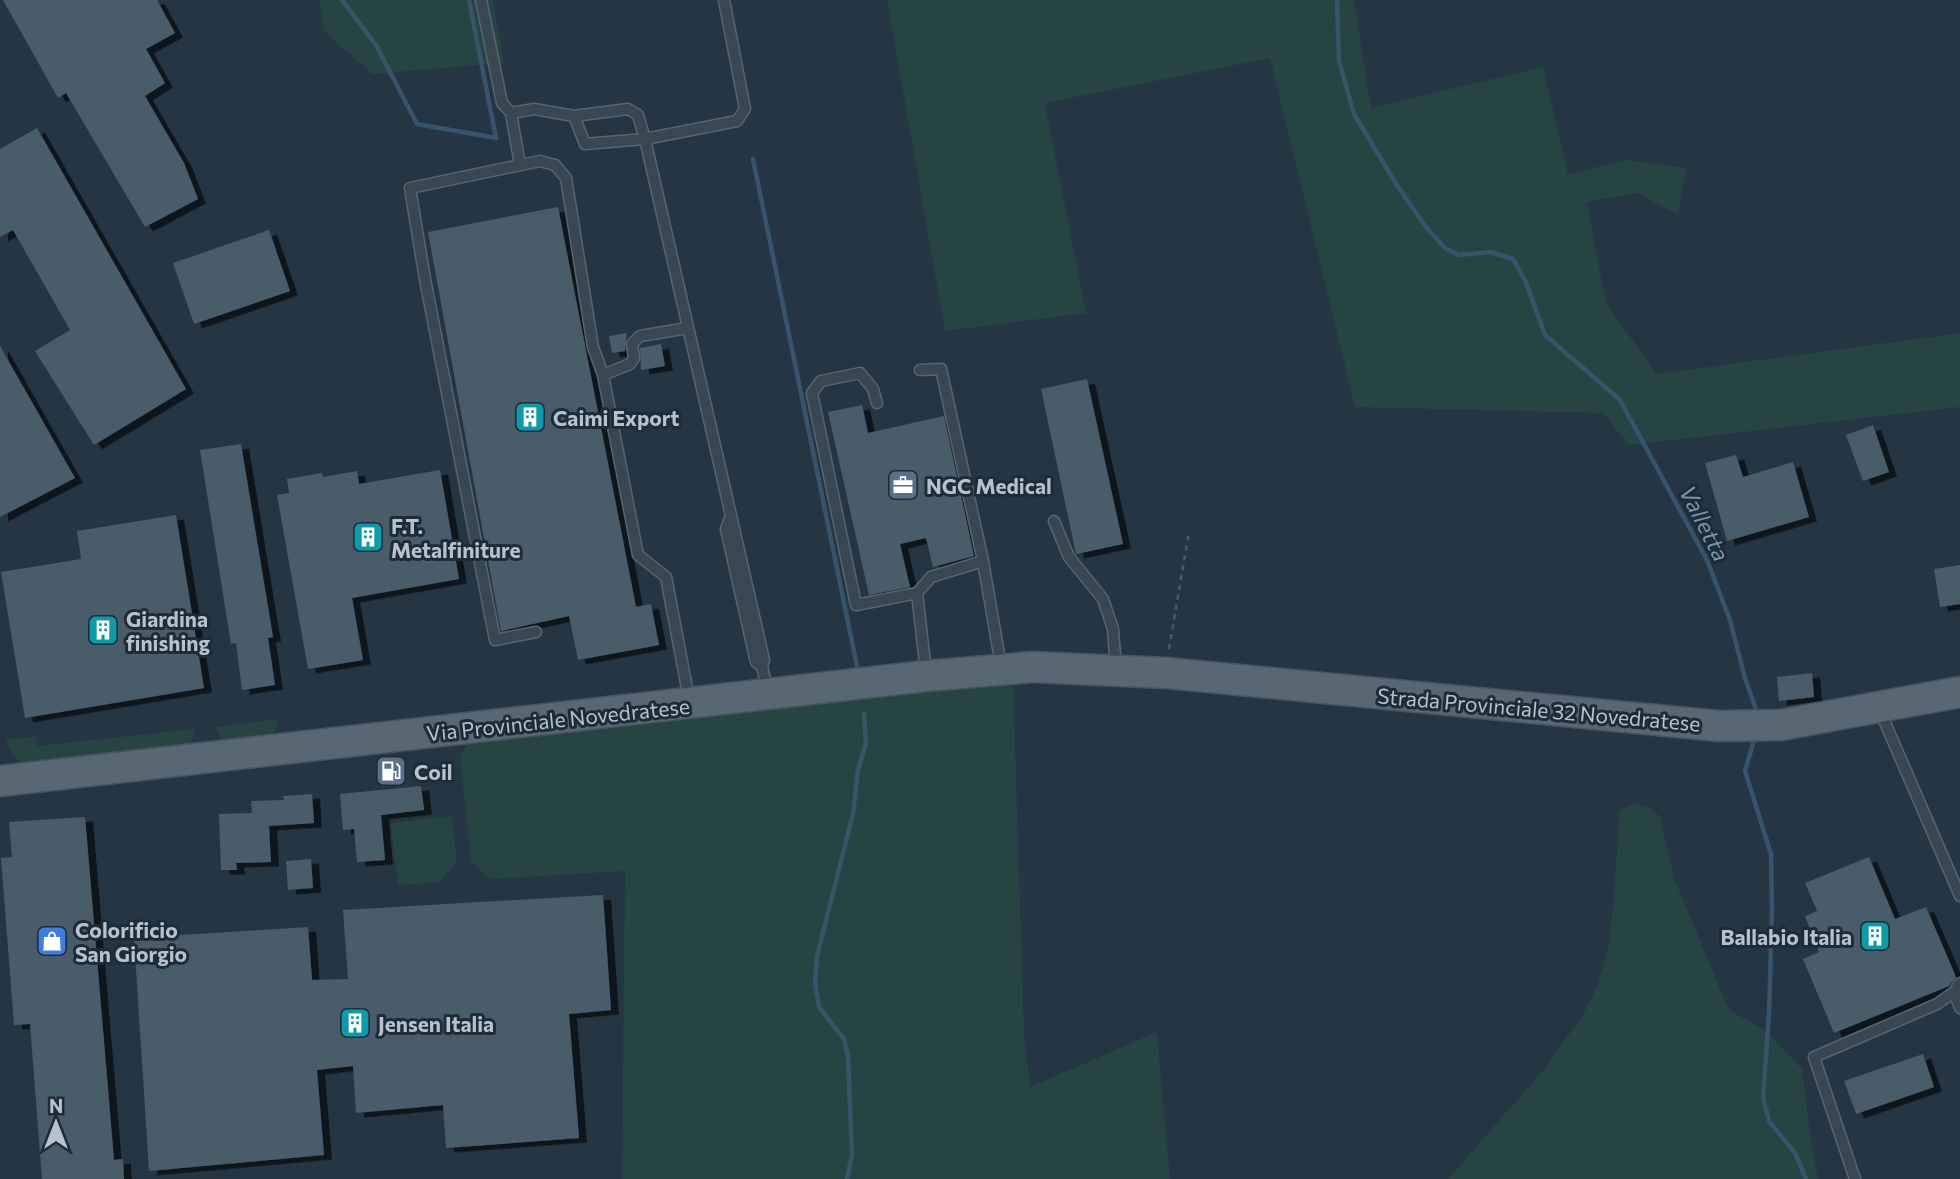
<svg xmlns="http://www.w3.org/2000/svg" width="1960" height="1179" viewBox="0 0 1960 1179" font-family="Commissioner,sans-serif">
<style>
.green{fill:#274444}
.lines{fill:none;stroke-linecap:round;stroke-linejoin:round}
.stream{stroke:#37546c;stroke-width:4.5}
.building{fill:#485c6a;filter:url(#shadow)}
.lane-casing{stroke:#576570;stroke-width:13}
.primary-casing{stroke:#46535f;stroke-width:33}
.path{stroke:#45605f;stroke-width:2.5;stroke-dasharray:5 5;stroke-linecap:butt}
.lane{stroke:#394753;stroke-width:10}
.primary{stroke:#576773;stroke-width:30}
.labels{text-anchor:middle;dominant-baseline:central;stroke-width:6;stroke-linejoin:round;paint-order:stroke}
.poi-label{font-size:21px;font-weight:bold;fill:#b6c2cd;stroke:#1e2c38;text-anchor:start}
.street-label{font-size:21px;fill:#b6c2cd;stroke:#1e2c38}
.water-label{font-size:23px;font-style:italic;fill:#7497b2;stroke:#1e2c38}
</style>
<defs>
<filter id="shadow"><feDropShadow dx="8" dy="4.5" stdDeviation="0" flood-color="#0009"/></filter>
</defs>
<rect width="100%" height="100%" fill="#243644"/>
<path class="green" d="M 319,0 L 493,0 L 504,63 L 372,74 L 324,31 Z
M 887,0 L 1354,0 L 1371,108 L 1543,67 L 1568,174 L 1627,160 L 1686,168 L 1678,215 L 1637,193 L 1587,202 L 1606,304 L 1657,374 L 1960,333 L 1960,407 L 1629,445 L 1603,413 L 1355,407 L 1270,58 L 1045,103 L 1086,313 L 945,331 Z
M 1013,681 L 1024,1034 L 1030,1087 L 1157,1032 L 1170,1179 L 622,1179 L 625,871 L 491,879 L 471,862 L 460,756 L 470,740 Z
M 277,719 L 277,727 L 270,739 L 222,741 L 216,727 Z
M 195,729 C 194,739 190,744 181,749 L 31,767 C 16,762 11,755 6,740 L 35,736 L 37,746 Z
M 1637,804 L 1651,808 L 1660,817 L 1674,878 L 1726,1003 L 1731,1011 L 1766,1031 L 1802,1069 L 1810,1134 L 1818,1179 L 1448,1179 L 1544,1069 L 1582,1016 L 1596,989 L 1610,942 L 1620,811 L 1622,809 Z
M 451,816 L 457,861 L 440,882 L 398,885 L 391,823 Z"/>
<g class="lines">
<path class="stream" d="M 342,0 L 376,45 L 417,124 L 496,138 L 469,0
M 1337,0 L 1339,61 L 1354,114 L 1398,187 L 1426,227 L 1445,248 L 1459,255 L 1490,252 L 1513,259 L 1525,280 L 1545,335 L 1620,400 L 1707,560 L 1730,620 L 1745,678 L 1758,715
M 753,159 L 858,671
M 1755,737 L 1745,771 L 1771,854 L 1772,912 L 1769,1014 L 1763,1097 L 1769,1121 L 1795,1153 L 1806,1179
M 847,1179 L 852,1155 L 848,1056 L 844,1039 L 819,1007 L 815,984 L 817,956 L 853,814 L 858,770 L 866,743 L 864,714"/>
</g>
<path class="building" d="M 3,0 L 157,0 L 175,33 L 146,49 L 165,83 L 145,96 L 184,163 L 198,199 L 145,227 L 66,93 L 58,98 Z
M 37,128 L 186,389 L 94,445 L 35,351 L 70,330 L 13,230 L 0,237 L 0,149 Z
M 558,207 L 636,607 L 651,604 L 659,645 L 578,660 L 569,616 L 501,631 L 428,232 Z
M 269,230 L 290,291 L 194,324 L 173,263 Z
M 627,333 L 625,351 L 612,353 L 609,336 Z
M 661,344 L 665,366 L 641,370 L 640,348 Z
M 0,346 L 75,478 L 0,517 Z
M 1087,379 L 1123,544 L 1076,554 L 1041,389 Z
M 862,405 L 868,433 L 944,416 L 974,556 L 933,567 L 926,538 L 900,544 L 910,587 L 869,595 L 828,412 Z
M 1873,425 L 1889,472 L 1863,481 L 1846,435 Z
M 241,444 L 273,637 L 268,638 L 275,685 L 242,690 L 236,643 L 231,644 L 200,450 Z
M 1736,455 L 1743,477 L 1793,462 L 1809,517 L 1727,541 L 1705,463 Z
M 440,470 L 459,579 L 352,598 L 363,660 L 308,669 L 277,495 L 289,493 L 287,479 L 322,473 L 323,477 L 357,471 L 359,484 Z
M 176,515 L 204,688 L 25,718 L 1,572 L 81,559 L 77,531 Z
M 1960,565 L 1960,604 L 1940,607 L 1934,569 Z
M 1812,673 L 1814,697 L 1779,701 L 1777,677 Z
M 421,786 L 424,810 L 381,815 L 385,860 L 357,862 L 354,829 L 343,830 L 340,794 Z
M 312,794 L 314,823 L 269,826 L 271,862 L 236,863 L 237,870 L 221,870 L 219,814 L 252,813 L 251,801 L 284,800 L 283,796 Z
M 85,817 L 114,1160 L 123,1159 L 124,1179 L 42,1179 L 30,1024 L 14,1025 L 1,858 L 12,857 L 9,822 Z
M 1869,857 L 1895,919 L 1926,907 L 1956,977 L 1949,986 L 1834,1033 L 1803,959 L 1819,952 L 1805,916 L 1817,911 L 1805,883 Z
M 311,859 L 313,888 L 288,890 L 286,861 Z
M 603,895 L 611,1010 L 569,1014 L 579,1138 L 446,1148 L 443,1105 L 356,1113 L 353,1066 L 317,1070 L 324,1155 L 149,1171 L 134,938 L 308,927 L 312,980 L 348,979 L 343,910 Z
M 1923,1054 L 1934,1087 L 1856,1114 L 1844,1081 Z"/>
<g class="lines">
<g class="lane-casing">
<path id="lane" d="M 481,0 L 502,103 L 511,113
M 574,116 L 585,144 L 645,139 L 737,121 L 745,109 L 724,0
M 520,165 L 511,113 L 534,109 L 574,116 L 628,109 L 638,115 L 645,139 L 764,660 L 762,666 L 767,689
M 920,370 L 941,369 L 983,561
M 603,375 L 630,364 L 634,358 L 632,344 L 640,336 L 688,328
M 877,403 L 873,389 L 860,373 L 821,381 L 812,393 L 856,605 L 917,593 L 926,672
M 730,518 L 726,529 L 756,662 L 762,666
M 1054,521 L 1069,557 L 1103,599 L 1113,629 L 1116,669
M 917,593 L 931,577 L 983,561 L 1001,666
M 536,632 L 495,640 L 425,279 L 410,188 L 540,161 L 555,165 L 566,178 L 593,347 L 603,375 L 638,555 L 666,577 L 689,699
M 1880,711 L 1960,896
M 1954,992 L 1960,1008
M 1855,1179 L 1814,1057 L 1937,1004 L 1954,992 L 1960,983"/>
</g>
<g class="primary-casing">
<path id="primary" d="M 0,781 L 926,676 L 1032,667 L 1167,673 L 1719,726 L 1781,725 L 1960,692"/>
</g>
<path class="path" d="M 1169,649 L 1189,532"/>
<use href="#lane" class="lane"/>
<use href="#primary" class="primary"/>
</g>
<defs>
<g id="building-square" transform="scale(1.575)"><rect x="-9" y="-9" width="18" height="18" rx="4" fill="#0f9aa8" stroke="#1e2c38"/><path d="M-4-6H4V6H1V3H-1V6H-4ZM-2.5-4.3h1.7v1.8h-1.7ZM.8-4.3h1.7v1.8H.8ZM-2.5-1h1.7V.8h-1.7ZM.8-1h1.7V.8H.8Z" fill="#fff"/></g>
<g id="office-square" transform="scale(1.575)"><rect x="-9" y="-9" width="18" height="18" rx="4" fill="#5c6f8a" stroke="#1e2c38"/><path d="M-6-3h4V-5.5h4V-3h4V5H-6ZM-1-4.5V-3h2v-1.5ZM-6 0V1H6V0Z" fill="#fff"/></g>
<g id="fuel-square" transform="scale(1.575)"><rect x="-9" y="-9" width="18" height="18" rx="4" fill="#5c6f8a" stroke="#1e2c38"/><path d="M-5.5-6h7V0h2V4h1.3V-2.5L3-4.5l.8-.8L6-3V5H2.5V1h-1V6h-7ZM-4.2-4.7v3.2H.2V-4.7Z" fill="#fff"/></g>
<g id="shop-square" transform="scale(1.575)"><rect x="-9" y="-9" width="18" height="18" rx="4" fill="#3f7fe0" stroke="#1e2c38"/><path d="M-5-2.5h2.3a2.7 3.5 0 0 1 5.4 0H5L5.5 6h-11ZM-1.5-2.5h3a1.5 2.3 0 0 0-3 0Z" fill="#fff"/></g>
</defs>
<g fill-rule="evenodd">
<use href="#building-square" x="530" y="417"/>
<use href="#office-square" x="903" y="485"/>
<use href="#building-square" x="368" y="537"/>
<use href="#building-square" x="103" y="630"/>
<use href="#fuel-square" x="391" y="771"/>
<use href="#building-square" x="1875" y="936"/>
<use href="#shop-square" x="52" y="941"/>
<use href="#building-square" x="355" y="1023"/>
</g>
<g class="labels">
<g class="poi-label">
<text x="553" y="417">Caimi Export</text>
<text x="926" y="485">NGC Medical</text>
<text x="391" y="525">F.T.<tspan x="391" dy="24">Metalfiniture</tspan></text>
<text x="126" y="618">Giardina<tspan x="126" dy="24">finishing</tspan></text>
<text x="414" y="771">Coil</text>
<text x="75" y="929">Colorificio<tspan x="75" dy="24">San Giorgio</tspan></text>
<text x="1852" y="936" text-anchor="end">Ballabio Italia</text>
<text x="378" y="1023">Jensen Italia</text>
</g>
<g class="street-label">
<text transform="translate(1539 709) rotate(5)">Strada Provinciale 32 Novedratese</text>
<text transform="translate(558 719) rotate(-6)">Via Provinciale Novedratese</text>
</g>
<g class="water-label">
<text transform="translate(1705 523) rotate(63)">Valletta</text>
</g>
</g>
<g transform="translate(56 1123)" stroke="#1e2c38" stroke-width="5" paint-order="stroke">
<path d="M0-5L12 26L0 18L-12 26Z" fill="#b6c2cd"/>
<text y="-10" font-size="19" font-weight="bold" text-anchor="middle" fill="#b6c2cd">N</text>
</g>
</svg>
